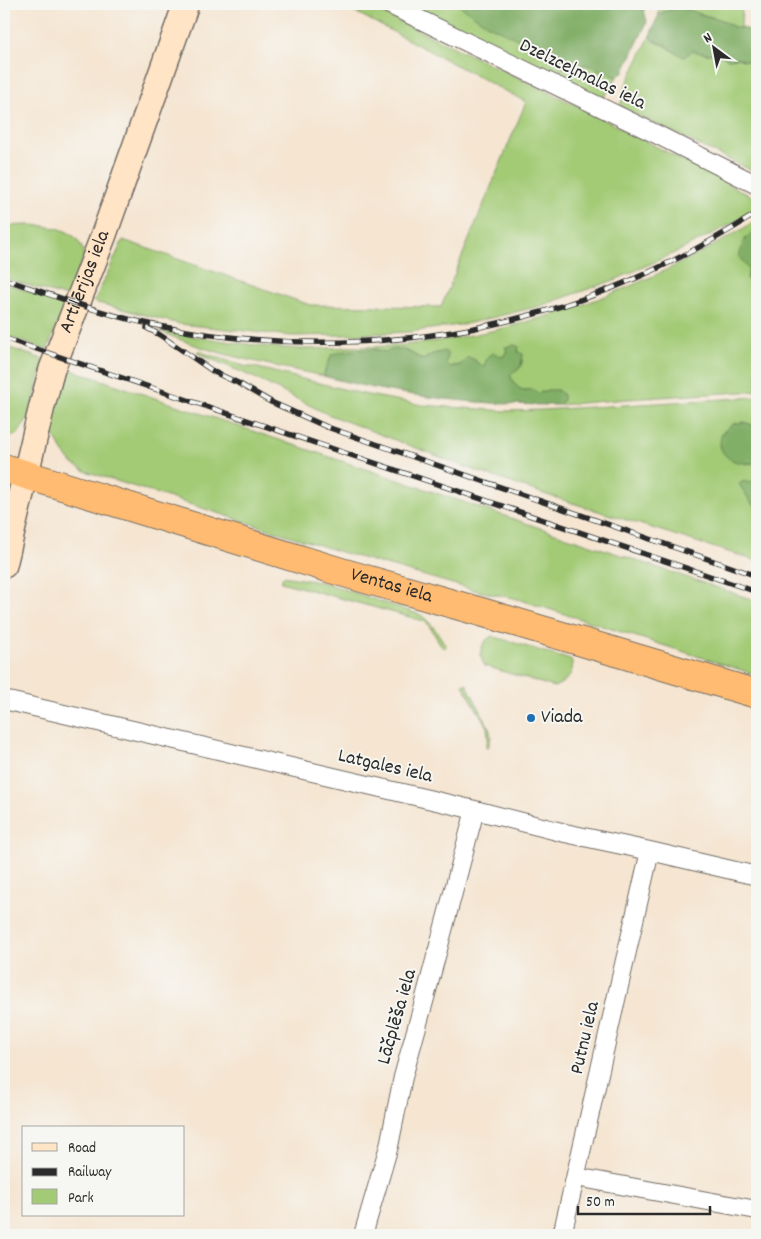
<svg xmlns="http://www.w3.org/2000/svg" width="761" height="1239" viewBox="0 0 761 1239" font-family="Dekko,sans-serif">
<style>
.green{fill:#a3cb76;stroke:#677b50}
.forest{fill:#82af67;stroke:#566d49}
.lines{fill:none;stroke-linecap:round;stroke-linejoin:round}
.street-casing{stroke:#726c65;stroke-width:20}
.secondary-casing{stroke:#726c65;stroke-width:28}
.highway-casing{stroke:#726c65;stroke-width:30}
.street{stroke:#fff;stroke-width:18}
.secondary{stroke:#ffe4c6;stroke-width:25}
.highway{stroke:#ffbb71;stroke-width:28}
.rail-casing{stroke:#2b2b2b;stroke-width:5.5}
.rail{stroke:#f6f6f2;stroke-width:4;stroke-dasharray:11;stroke-linecap:butt}
.poi-dot{fill:#1f6fb2;stroke:#f6f6f2;stroke-width:2}
.labels{text-anchor:middle;dominant-baseline:central;stroke-width:4;stroke-linejoin:round;paint-order:stroke}
.street-label{font-size:20px;fill:#2b2b2b;stroke:#f6f6f2}
.poi-label{font-size:20px;fill:#2b2b2b;stroke:#f6f6f2;text-anchor:start}
</style>
<rect width="100%" height="100%" fill="#f6f6f2"/>
<filter id="ink" filterUnits="userSpaceOnUse"><feTurbulence type="fractalNoise" baseFrequency=".02" numOctaves="2"/><feDisplacementMap in="SourceGraphic" scale="10" xChannelSelector="R" yChannelSelector="G"/><feConvolveMatrix kernelMatrix="1 2 1 2 8 2 1 2 1" color-interpolation-filters="sRGB"/></filter>
<filter id="wash" filterUnits="userSpaceOnUse"><feTurbulence type="fractalNoise" baseFrequency=".0096" numOctaves="4" result="noise"/><feDisplacementMap in="SourceGraphic" scale="20" xChannelSelector="R" yChannelSelector="G"/><feGaussianBlur stdDeviation="1.12" result="paint"/><feColorMatrix in="noise" values="0 0 0 0 0 0 0 0 0 0 0 0 0 0 0 0 0 1.4 0 .05"/><feComposite in="paint" operator="in"/></filter>
<g filter="url(#wash)">
<rect width="100%" height="100%" fill="#f5e5d1"/>
<path class="green" d="M 340,4 L 363,4 L 582,108 L 757,199 L 757,207 L 733,223 L 681,250 L 617,279 L 540,306 L 466,324 L 409,332 L 341,335 L 291,336 L 180,324 L 94,302 L 123,240 L 310,305 L 441,307 L 526,102 Z
M 406,4 L 457,4 L 528,44 L 557,52 L 574,71 L 585,64 L 617,77 L 603,99 Z
M 660,4 L 742,4 L 741,28 L 734,27 L 719,19 L 700,14 L 664,11 L 658,15 Z
M 650,36 L 653,41 L 664,45 L 676,53 L 692,51 L 708,54 L 717,53 L 728,59 L 737,58 L 747,61 L 757,59 L 757,173 L 620,107 L 625,87 Z
M 757,220 L 757,229 L 755,230 L 747,279 L 753,289 L 757,290 L 757,391 L 627,399 L 558,405 L 563,401 L 548,390 L 538,393 L 531,389 C 519,393 515,385 510,375 C 513,371 516,372 519,369 C 522,367 522,359 523,355 L 518,352 L 507,350 L 503,357 L 484,366 L 480,365 L 474,359 L 460,365 L 449,367 L 446,363 L 433,354 L 423,360 C 409,352 401,345 385,352 L 376,349 L 332,354 L 323,376 C 268,364 211,355 160,331 C 207,338 254,347 302,349 C 317,349 332,348 347,347 C 366,347 385,347 404,345 C 528,333 652,286 757,220 Z
M 29,225 C 47,226 73,227 81,246 C 82,248 84,251 84,253 C 84,259 72,290 70,298 L 4,278 L 4,226 Z
M 4,283 L 66,304 L 47,350 L 4,335 Z
M 4,346 L 45,360 L 28,418 L 18,434 L 4,440 Z
M 198,351 L 247,367 L 254,367 L 363,394 L 422,405 L 506,411 L 542,410 L 757,397 L 757,425 L 752,425 L 744,422 L 745,464 L 757,463 L 757,477 L 750,483 L 752,504 L 757,506 L 757,561 L 547,495 L 471,469 L 327,414 L 255,378 L 197,353 Z
M 63,367 L 757,601 L 757,675 L 514,598 L 481,592 L 344,553 L 85,471 L 73,464 L 64,453 L 56,440 L 51,428 L 50,417 Z
M 283,576 L 326,583 L 421,615 C 432,624 439,634 446,646 L 445,648 L 442,647 L 428,624 L 424,621 L 281,582 Z
M 492,636 L 571,660 C 576,673 566,682 554,687 L 485,666 C 478,656 480,642 492,636 Z
M 466,683 L 489,727 L 491,737 L 488,748 L 486,747 L 488,739 L 487,727 L 463,685 Z"/>
<path class="forest" d="M 457,4 L 641,4 L 643,6 L 647,22 L 624,71 L 617,77 L 585,64 L 574,71 L 560,67 L 557,52 L 528,44 L 488,25 Z
M 681,7 L 700,14 L 719,19 L 734,27 L 757,31 L 757,59 L 747,61 L 737,58 L 728,59 L 717,53 L 708,54 L 692,51 L 684,57 C 677,54 671,49 665,45 C 659,42 654,42 650,36 C 659,13 656,13 681,7 Z
M 757,229 L 757,290 L 753,289 L 747,279 L 749,270 L 739,257 L 744,240 L 755,230 Z
M 515,345 L 519,347 L 518,352 L 523,354 C 522,358 522,366 519,369 C 516,372 513,371 510,375 C 515,385 519,393 531,389 L 538,393 L 548,390 L 558,390 L 563,395 L 563,401 L 558,405 C 479,405 400,397 323,376 L 332,354 C 349,350 369,347 385,352 C 401,345 409,352 423,360 L 433,354 L 445,351 L 448,355 L 446,363 L 449,367 L 460,365 L 468,357 C 476,359 477,365 484,366 L 488,356 L 494,353 L 503,357 L 507,351 L 505,347 Z
M 744,422 L 752,425 L 757,425 L 757,463 C 743,464 724,463 720,445 C 720,442 721,437 722,433 L 733,424 Z
M 757,477 L 757,506 L 752,504 L 739,484 L 744,481 L 750,483 Z"/>
</g>
<g filter="url(#ink)">
<g class="lines">
<g class="street-casing">
<path id="street" d="M 388,4 L 654,133 L 757,185
M 4,700 L 475,810 L 565,833 L 650,851 L 757,876
M 576,1177 L 757,1210
M 363,1235 L 389,1146 L 403,1077 L 425,998 L 475,810
M 562,1235 L 650,851"/>
</g>
<g class="secondary-casing">
<g id="secondary">
<path id="s1" d="M 4,565 L 42,406 L 52,369 L 103,237 L 186,4"/>
</g>
</g>
<g class="highway-casing">
<g id="highway">
<path id="s2" d="M 4,468 L 341,572 L 488,614 L 757,694"/>
</g>
</g>
<use href="#street" class="street"/>
<use href="#secondary" class="secondary"/>
<use href="#highway" class="highway"/>
<g class="rail-casing">
<path id="rail" d="M 4,279 C 55,296 106,316 159,326 C 278,350 405,348 523,317 C 606,296 685,259 757,213
M 147,328 L 160,335 L 214,372 L 238,383 L 271,402 L 327,427 L 451,470 L 757,576
M 4,338 L 757,592"/>
</g>
<use href="#rail" class="rail"/>
</g>
</g>
<circle class="poi-dot" cx="531" cy="718" r="5"/>
<g class="labels">
<g class="street-label">
<text transform="translate(582 75) rotate(26)">Dzelzceļmalas iela</text>
<text stroke="none"><textPath href="#s1" startOffset="295">Artilērijas iela</textPath></text>
<text stroke="none"><textPath href="#s2" startOffset="405">Ventas iela</textPath></text>
<text transform="translate(385 767) rotate(13)">Latgales iela</text>
<text transform="translate(398 1017) rotate(-74)">Lāčplēša iela</text>
<text transform="translate(586 1038) rotate(-77)">Putnu iela</text>
</g>
<g class="poi-label">
<text x="541" y="718">Viada</text>
</g>
</g>
<rect width="761" height="1239" fill="none" stroke="#f6f6f2" stroke-width="20"/>
<rect x="22" y="1126" width="162" height="90" fill="#f6f6f2" stroke="#a5a5a2"/>
<rect x="32" y="1143" width="25" height="8" fill="#ffe4c6" stroke="#a5a5a2"/>
<text x="68" y="1152" font-size="15" fill="#2b2b2b">Road</text>
<rect x="32" y="1168" width="25" height="8" fill="#2b2b2b" stroke="#a5a5a2"/>
<text x="68" y="1176" font-size="15" fill="#2b2b2b">Railway</text>
<rect x="32" y="1189" width="25" height="15" fill="#a3cb76" stroke="#a5a5a2"/>
<text x="68" y="1202" font-size="15" fill="#2b2b2b">Park</text>
<g transform="translate(714 48) rotate(328)" stroke="#f6f6f2" stroke-width="4" paint-order="stroke">
<path d="M0-4L9 19L0 12L-9 19Z" fill="#2b2b2b"/>
<text y="-8" font-size="14" font-weight="bold" text-anchor="middle" fill="#2b2b2b">N</text>
</g>
<path d="M578 1206v8h132v-8" fill="none" stroke="#2b2b2b" stroke-width="2.5"/>
<text x="586" y="1206" font-size="15" fill="#2b2b2b" stroke="#f6f6f2" stroke-width="4" paint-order="stroke">50 m</text>
</svg>
